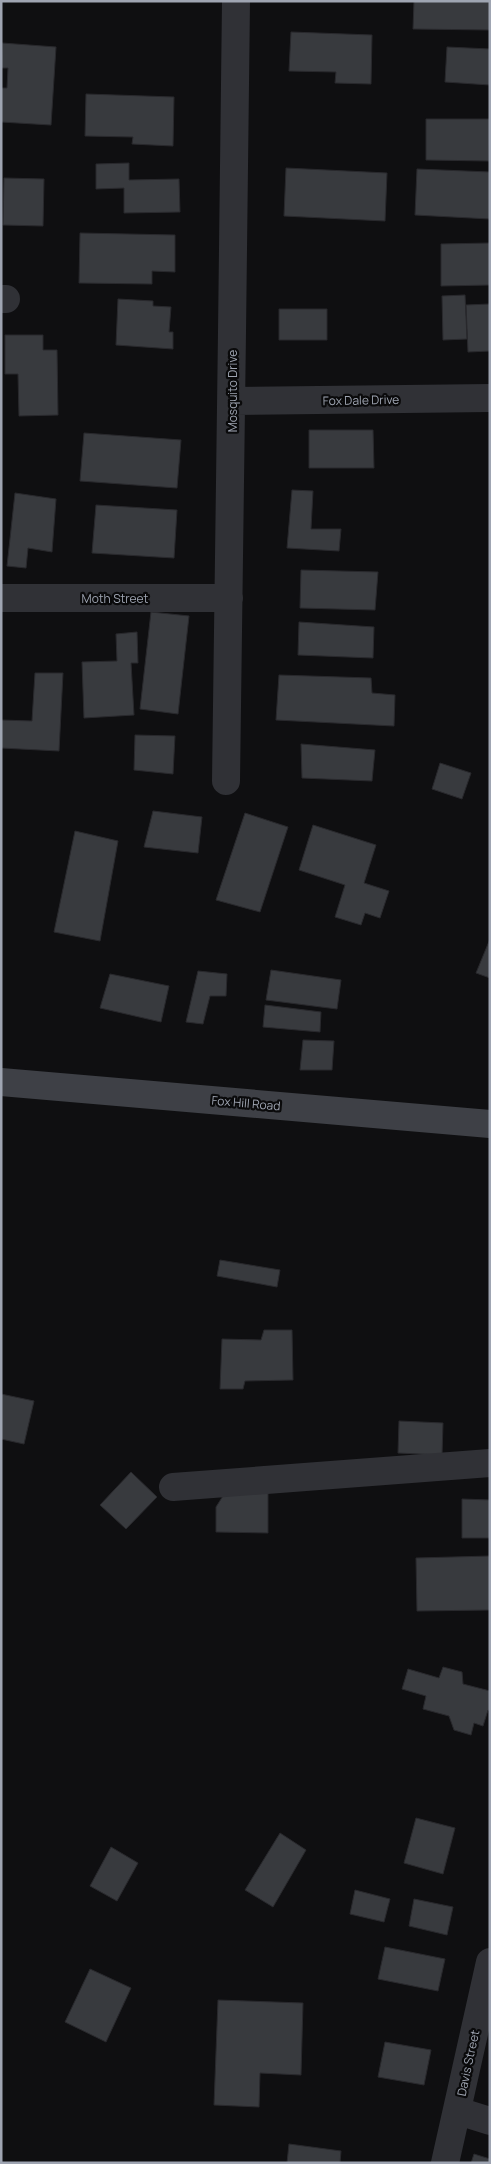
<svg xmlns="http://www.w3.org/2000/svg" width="491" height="2164" viewBox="0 0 491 2164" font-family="Manrope,sans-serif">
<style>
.building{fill:#383a3e;stroke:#29292d}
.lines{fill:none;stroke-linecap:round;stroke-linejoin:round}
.street{stroke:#303136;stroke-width:28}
.secondary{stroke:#3e4046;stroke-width:28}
.labels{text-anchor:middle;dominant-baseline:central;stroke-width:4.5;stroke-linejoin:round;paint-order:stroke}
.street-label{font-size:12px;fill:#9fa5b2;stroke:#0a0a0b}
</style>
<rect width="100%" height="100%" fill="#0f0f11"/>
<path class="building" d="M 414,1 L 490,1 L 490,30 L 413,29 Z
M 291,32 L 372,35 L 371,84 L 335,83 L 336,72 L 289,71 Z
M 2,43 L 56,47 L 51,125 L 1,122 L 1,88 L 7,88 L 8,68 L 1,68 Z
M 447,47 L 490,49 L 490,85 L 445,82 Z
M 86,94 L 174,97 L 173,146 L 132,144 L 133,137 L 85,136 Z
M 426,119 L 490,119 L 489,161 L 426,160 Z
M 129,163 L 129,180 L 179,179 L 180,212 L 124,213 L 124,188 L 96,189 L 96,164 Z
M 286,168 L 387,173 L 385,221 L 284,216 Z
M 417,169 L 490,172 L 490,219 L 415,215 Z
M 4,178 L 44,179 L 43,226 L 3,225 Z
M 80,233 L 175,235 L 175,272 L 152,271 L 152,284 L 79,283 Z
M 490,243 L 490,285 L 441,286 L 441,244 Z
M 465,295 L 467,339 L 443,340 L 442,296 Z
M 118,299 L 153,301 L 153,306 L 171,307 L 169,332 L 173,332 L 173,349 L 116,345 Z
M 490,304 L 490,351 L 468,352 L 466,305 Z
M 279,309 L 327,309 L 327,340 L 279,340 Z
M 5,335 L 43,335 L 43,350 L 57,350 L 58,415 L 19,416 L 18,374 L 5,374 Z
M 309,430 L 373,430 L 374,468 L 309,468 Z
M 84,433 L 181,440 L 177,488 L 80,481 Z
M 292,490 L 313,491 L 311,529 L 341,529 L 339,551 L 287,548 Z
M 15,493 L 56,499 L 52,552 L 28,548 L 26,568 L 7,566 Z
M 96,505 L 177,510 L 174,558 L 92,553 Z
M 301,570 L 378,572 L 375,610 L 300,608 Z
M 151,612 L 189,616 L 178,714 L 140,709 Z
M 299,622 L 374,627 L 373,658 L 298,655 Z
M 137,632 L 138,663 L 131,663 L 134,715 L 84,718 L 82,662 L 117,661 L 116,634 Z
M 35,673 L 63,673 L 59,751 L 1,748 L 1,720 L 32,721 Z
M 279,675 L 371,678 L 372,693 L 395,695 L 394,726 L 276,720 Z
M 135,735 L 175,736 L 173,774 L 134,770 Z
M 301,744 L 375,750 L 372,781 L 302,778 Z
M 440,763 L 471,773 L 462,799 L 432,789 Z
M 153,811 L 202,817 L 198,853 L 144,847 Z
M 245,813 L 288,827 L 260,912 L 216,900 Z
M 313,825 L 376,845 L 364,883 L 389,891 L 380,918 L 365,913 L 361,925 L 335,917 L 345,885 L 299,870 Z
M 75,831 L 118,841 L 100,941 L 54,932 Z
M 490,939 L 490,978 L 476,973 Z
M 271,970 L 341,980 L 337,1009 L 266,1000 Z
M 198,971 L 227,974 L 226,996 L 210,996 L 203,1024 L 186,1022 Z
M 110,974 L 169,986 L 161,1022 L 100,1008 Z
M 265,1005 L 321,1012 L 320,1032 L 263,1027 Z
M 303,1040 L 334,1041 L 332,1070 L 300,1070 Z
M 220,1260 L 280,1270 L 277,1287 L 217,1276 Z
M 264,1330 L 292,1330 L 293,1380 L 245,1381 L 243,1389 L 220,1389 L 222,1339 L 261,1340 Z
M 1,1394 L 34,1401 L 24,1444 L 1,1439 Z
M 399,1421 L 443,1423 L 442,1455 L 398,1453 Z
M 131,1472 L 157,1497 L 126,1529 L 100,1505 Z
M 228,1488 L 268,1489 L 268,1533 L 216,1532 L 216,1507 Z
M 462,1499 L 490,1500 L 490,1538 L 462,1538 Z
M 490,1556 L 490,1610 L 417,1611 L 416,1558 Z
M 443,1667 L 462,1672 L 463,1684 L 490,1691 L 490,1711 L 488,1710 L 483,1726 L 474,1723 L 471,1735 L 454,1730 L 449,1716 L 423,1709 L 426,1696 L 402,1689 L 408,1669 L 439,1678 Z
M 416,1818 L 455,1828 L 443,1874 L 404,1863 Z
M 280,1833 L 306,1850 L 273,1907 L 245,1890 Z
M 111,1847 L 138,1863 L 117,1901 L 90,1886 Z
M 355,1890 L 390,1899 L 384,1922 L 350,1914 Z
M 414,1899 L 453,1907 L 447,1935 L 409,1926 Z
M 385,1947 L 445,1959 L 438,1991 L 378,1979 Z
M 90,1969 L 131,1988 L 106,2042 L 65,2022 Z
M 218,2000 L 303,2003 L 301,2075 L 260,2073 L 259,2107 L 214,2105 Z
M 385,2042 L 431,2050 L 424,2085 L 378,2077 Z
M 289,2144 L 341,2151 L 340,2163 L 287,2163 Z
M 474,2154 L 490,2159 L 490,2163 L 471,2163 Z"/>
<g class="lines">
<path class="street" d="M 1,299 L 6,299
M 233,401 L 490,398
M 1,598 L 229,598
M 226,781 C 231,521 232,261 236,1
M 173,1487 L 490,1463
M 458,2111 L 490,2121
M 445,2163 L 490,1962"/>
<path class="secondary" d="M 1,1082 L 490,1124"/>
</g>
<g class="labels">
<g class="street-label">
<text transform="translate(232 391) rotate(-90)">Mosquito Drive</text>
<text transform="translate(361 400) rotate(-1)">Fox Dale Drive</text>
<text x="115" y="598">Moth Street</text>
<text transform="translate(246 1103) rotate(5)">Fox Hill Road</text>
<text transform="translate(468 2063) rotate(-78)">Davis Street</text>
</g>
</g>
<rect width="491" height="2164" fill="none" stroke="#9fa5b2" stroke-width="5"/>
</svg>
